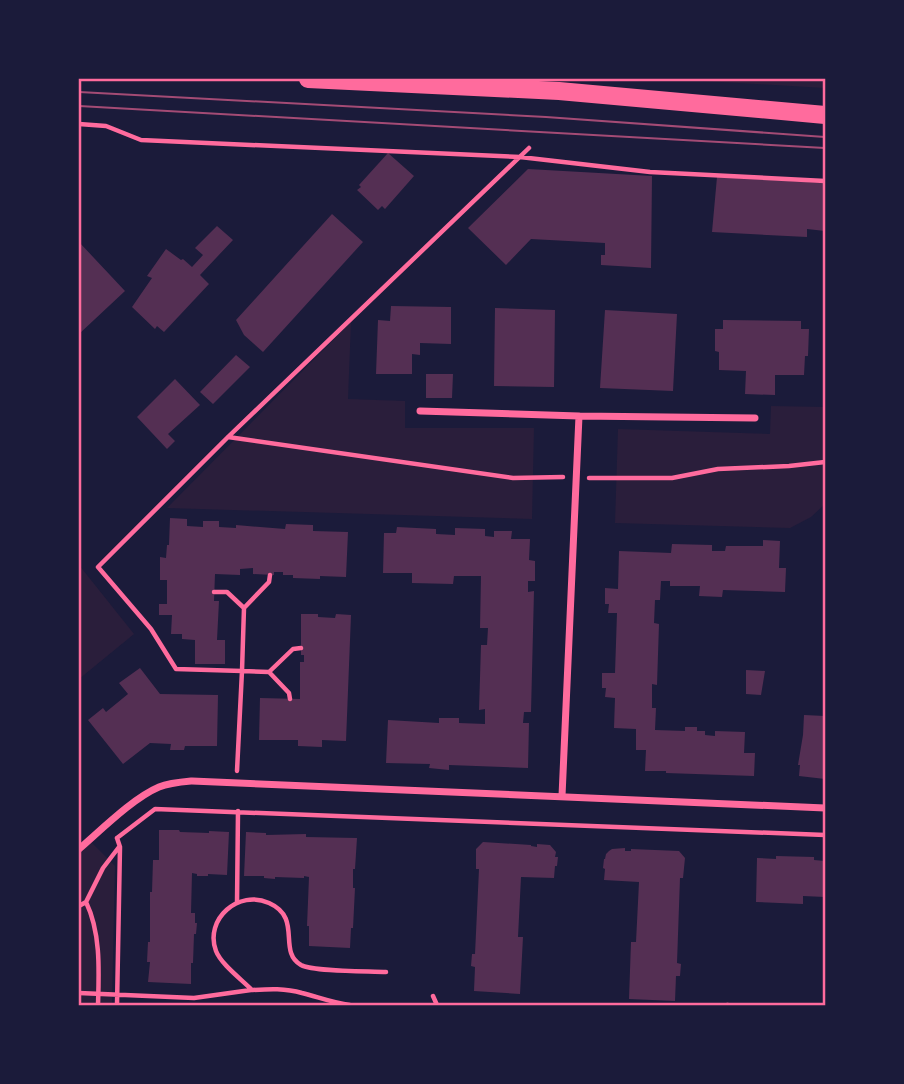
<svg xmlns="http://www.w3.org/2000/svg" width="904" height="1084" viewBox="0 0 904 1084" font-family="'Open Sans',sans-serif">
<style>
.green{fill:#2a1e3b}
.building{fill:#542f53}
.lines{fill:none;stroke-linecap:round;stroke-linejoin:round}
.path{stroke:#ff6b9d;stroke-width:4.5}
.minor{stroke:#ff6b9d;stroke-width:7}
.primary{stroke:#ff6b9d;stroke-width:18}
.tram{stroke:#a44b75;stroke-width:2}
.neatline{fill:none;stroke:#ff6b9d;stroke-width:2.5}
</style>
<rect width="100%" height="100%" fill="#1b1b3a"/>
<path class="green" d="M 665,79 L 825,79 L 825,88 L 686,80 Z
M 351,322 L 348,399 L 405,401 L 405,428 L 534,428 L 532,519 L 167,508 Z
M 771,406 L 825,407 L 825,504 L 811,517 L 790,528 L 615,523 L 618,429 L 770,434 Z
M 79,565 L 134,634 L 79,679 Z
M 89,840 L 115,866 L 112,1005 L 79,1005 L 79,849 Z"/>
<path class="building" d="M 388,153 L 414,176 L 385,209 L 382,206 L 378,210 L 357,190 L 361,187 L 359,185 Z
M 528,169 L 652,176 L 651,268 L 601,265 L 601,255 L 605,255 L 605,243 L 531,239 L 506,265 L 468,228 Z
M 717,177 L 825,183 L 825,231 L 807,229 L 807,237 L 712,232 Z
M 332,214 L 363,242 L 263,352 L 244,335 L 236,320 Z
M 217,226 L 233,240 L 200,275 L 209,284 L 164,332 L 157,326 L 155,329 L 132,307 L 152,278 L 147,276 L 166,249 L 181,260 L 183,259 L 192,267 L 203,255 L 195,248 Z
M 79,242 L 125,291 L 79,334 Z
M 391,306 L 451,307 L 451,344 L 420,343 L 420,355 L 412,354 L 412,374 L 376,374 L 378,320 L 390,321 Z
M 495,308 L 555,310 L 554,387 L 494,386 Z
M 605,310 L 677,314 L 673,391 L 600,388 Z
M 723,320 L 801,321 L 801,329 L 809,329 L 808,356 L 805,356 L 804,375 L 775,375 L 775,395 L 745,394 L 746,371 L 719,370 L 719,352 L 715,351 L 715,329 L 723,329 Z
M 236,355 L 250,367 L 213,404 L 200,392 Z
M 426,374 L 453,374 L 452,398 L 426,398 Z
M 175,379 L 200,405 L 168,434 L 175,441 L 167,449 L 137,417 Z
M 170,518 L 187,519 L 187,526 L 203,527 L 203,521 L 219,521 L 219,527 L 236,528 L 236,525 L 285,529 L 286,524 L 313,525 L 313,531 L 348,532 L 346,577 L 320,576 L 320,579 L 293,578 L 293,575 L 283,575 L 283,572 L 274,572 L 274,575 L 253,574 L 253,568 L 240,569 L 240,575 L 215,574 L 214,601 L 219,601 L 217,640 L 225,640 L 225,664 L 195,664 L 195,640 L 182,639 L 182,634 L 171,634 L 172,615 L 159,615 L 159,604 L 167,604 L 167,580 L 160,580 L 160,557 L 166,558 L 167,545 L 169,545 Z
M 397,527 L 436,529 L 436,534 L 455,535 L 455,528 L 485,529 L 485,536 L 494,537 L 494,531 L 512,531 L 511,539 L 530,539 L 529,560 L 535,561 L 535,581 L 528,581 L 528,592 L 534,591 L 531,712 L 524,712 L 523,723 L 529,723 L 528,768 L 449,765 L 449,770 L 429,768 L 430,764 L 386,763 L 388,720 L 439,723 L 439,718 L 459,718 L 459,723 L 485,724 L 485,709 L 479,710 L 481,645 L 487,645 L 488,628 L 480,628 L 481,576 L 454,576 L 453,584 L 412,583 L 412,573 L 383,573 L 384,533 L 396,533 Z
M 763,540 L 780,541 L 779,568 L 786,568 L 785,592 L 723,590 L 722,597 L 699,596 L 700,586 L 670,586 L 670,581 L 661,581 L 660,600 L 655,600 L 654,623 L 659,624 L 657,685 L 652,684 L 652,708 L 656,708 L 655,730 L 685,731 L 685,727 L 697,727 L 697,731 L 705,731 L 705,735 L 715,736 L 715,731 L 745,732 L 744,753 L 755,753 L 754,776 L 666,773 L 666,771 L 645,771 L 646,750 L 636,750 L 636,729 L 614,728 L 615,698 L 605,697 L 606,688 L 602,688 L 602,673 L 615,673 L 617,613 L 608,613 L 609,604 L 605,604 L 605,588 L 618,589 L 619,551 L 671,553 L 672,544 L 712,545 L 712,551 L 725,551 L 726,546 L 763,546 Z
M 301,614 L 318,614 L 318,617 L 335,618 L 336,614 L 351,615 L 346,741 L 322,740 L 322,747 L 298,746 L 298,740 L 259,740 L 260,698 L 300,699 L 300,662 L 304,662 L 304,655 L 301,655 Z
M 140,668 L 160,694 L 218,695 L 217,746 L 185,746 L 184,750 L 170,750 L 171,744 L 150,743 L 123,764 L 88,720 L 103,708 L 106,712 L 128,694 L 119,683 Z
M 746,670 L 765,671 L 761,695 L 746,694 Z
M 804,715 L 825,716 L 825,779 L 799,776 L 800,765 L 798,765 L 803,735 Z
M 159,830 L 179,830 L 180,832 L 209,833 L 209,831 L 229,832 L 227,875 L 208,874 L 208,876 L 197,876 L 197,874 L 192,873 L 191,913 L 195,913 L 195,923 L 197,923 L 196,934 L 194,934 L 193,963 L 191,963 L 191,984 L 148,982 L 150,962 L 147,962 L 148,942 L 150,942 L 150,892 L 152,892 L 153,860 L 159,860 Z
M 246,832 L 266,833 L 266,835 L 306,834 L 306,837 L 357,838 L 355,869 L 353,869 L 353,888 L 355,888 L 353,928 L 351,928 L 350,948 L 309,946 L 309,926 L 307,926 L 309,877 L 304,876 L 304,878 L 275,877 L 275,879 L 264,878 L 264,876 L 244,876 Z
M 483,842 L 531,845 L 531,846 L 537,847 L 537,844 L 550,845 L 556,852 L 555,857 L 558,857 L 557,866 L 555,866 L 554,878 L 521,877 L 518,937 L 523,937 L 520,994 L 474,991 L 475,967 L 471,966 L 472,954 L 475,954 L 479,869 L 476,869 L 476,849 Z
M 625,848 L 625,851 L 631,851 L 631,849 L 679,851 L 685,858 L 683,878 L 680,878 L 677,963 L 681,964 L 680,976 L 676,976 L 675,1001 L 629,999 L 631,942 L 636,942 L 639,882 L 604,880 L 605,869 L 603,868 L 604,859 L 605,859 L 606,854 L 609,851 L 612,849 Z
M 776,856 L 814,857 L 814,860 L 825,861 L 825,897 L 803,896 L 803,904 L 756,902 L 757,858 L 776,859 Z"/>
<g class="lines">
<path class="path" d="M 79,124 L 106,126 L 141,140 L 520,157 L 650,172 L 825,181
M 228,437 L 513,478 L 563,477
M 589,478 L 672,478 L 718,469 L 789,466 L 825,462
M 270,575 L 269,582 L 244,608 L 242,671 L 176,669 L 151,629 L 98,567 L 228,437 L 529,148
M 214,592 L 227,592 L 244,608
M 269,672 L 293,649 L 301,648
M 237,771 L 242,671 L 269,672 L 289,693 L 290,699
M 117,838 L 155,809 L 825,835
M 86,902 C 101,933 99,971 98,1005
M 237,903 L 238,811
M 79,906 L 86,902 L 103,868 L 119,847
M 79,993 L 194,998 L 251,990
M 433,996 L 437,1005
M 117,1005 L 120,847 L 117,838
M 350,1005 C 333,1003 318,997 302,993 C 285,988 269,989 252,990 C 241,979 221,964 216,951 C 204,919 239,889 269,903 C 303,918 277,951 301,965 C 314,972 369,971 386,972
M 727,1005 L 728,1005"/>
<path class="minor" d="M 420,411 L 579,416
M 562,796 L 579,416 L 755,418
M 79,849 C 101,830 133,798 159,787 C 169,783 181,782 192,781 L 825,808"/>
<path class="primary" d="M 308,79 L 559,91 L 825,115"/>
<path class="tram" d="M 79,92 L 546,117 L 825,137
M 79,106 L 825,148"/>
</g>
<rect width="904" height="1084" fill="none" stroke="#1b1b3a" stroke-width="161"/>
<rect x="80" y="80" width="744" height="924" class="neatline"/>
</svg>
